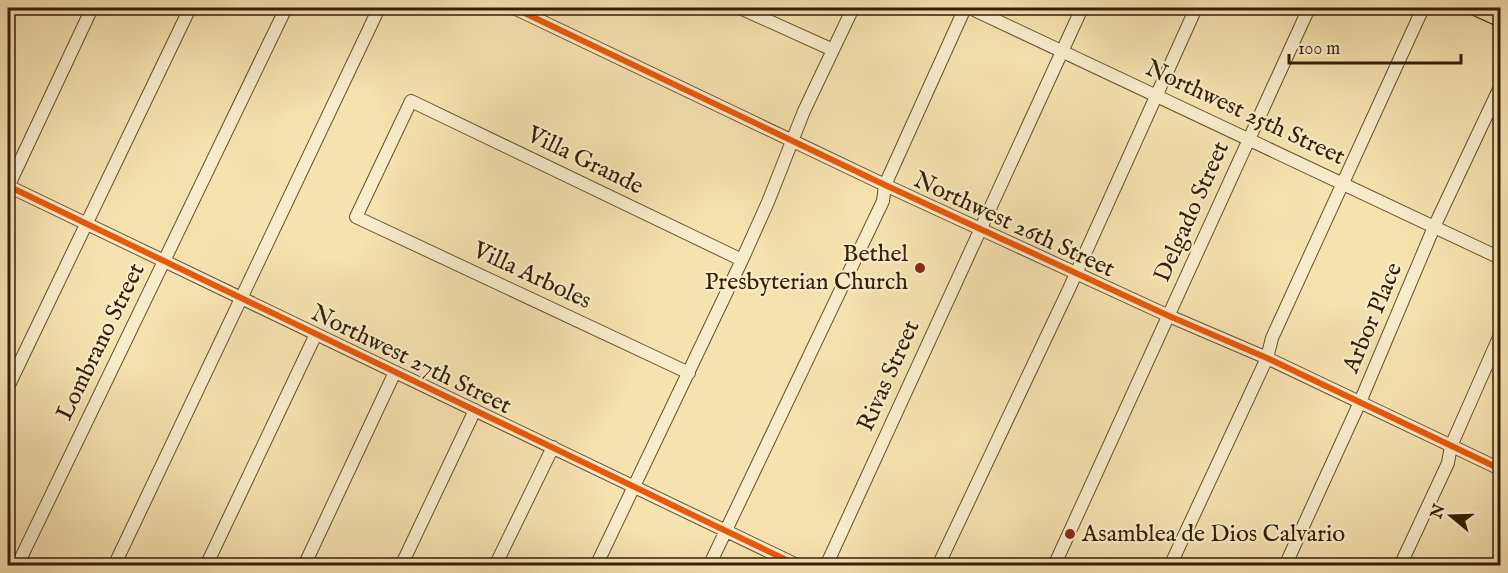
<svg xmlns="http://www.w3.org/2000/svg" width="1508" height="573" viewBox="0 0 1508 573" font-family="'IM FELL English',serif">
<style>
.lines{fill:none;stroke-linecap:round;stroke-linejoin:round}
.minor-casing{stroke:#664f30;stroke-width:14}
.major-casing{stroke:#361e06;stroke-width:17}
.minor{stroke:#f9eccb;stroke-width:12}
.major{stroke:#f6e2af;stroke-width:15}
.cycleway-casing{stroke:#f9eccb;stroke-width:10}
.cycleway{stroke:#e8590c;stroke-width:6}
.poi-dot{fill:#8f2418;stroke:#f9eccb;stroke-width:2}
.labels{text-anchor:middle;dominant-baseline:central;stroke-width:4.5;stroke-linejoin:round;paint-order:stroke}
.street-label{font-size:24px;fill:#361e06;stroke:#f9eccb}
.poi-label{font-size:24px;fill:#361e06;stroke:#f9eccb;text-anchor:end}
</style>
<rect width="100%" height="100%" fill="#f6e2af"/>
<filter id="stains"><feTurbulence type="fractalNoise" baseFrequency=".00333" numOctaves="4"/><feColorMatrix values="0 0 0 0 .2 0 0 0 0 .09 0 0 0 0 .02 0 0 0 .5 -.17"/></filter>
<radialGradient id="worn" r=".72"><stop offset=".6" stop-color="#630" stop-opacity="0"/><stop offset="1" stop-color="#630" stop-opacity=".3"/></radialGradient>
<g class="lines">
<g class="minor-casing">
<path id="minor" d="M 514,8 L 885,185 L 1169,316 L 1267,358 L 1500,469
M 740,8 L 833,50
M 970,8 L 1500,258
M 8,186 L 799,566
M 8,187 L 92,8
M 689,373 L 356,217 L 411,101 L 742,260
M 8,387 L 190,8
M 17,566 L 286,8
M 114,566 L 379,8
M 206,566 L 316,334
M 304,566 L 395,372
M 401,566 L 475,410
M 495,566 L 553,447
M 596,566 L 742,260 L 768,202 L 804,111 L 853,8
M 709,566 L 883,201 L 885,185 L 965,8
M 826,566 L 1082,8
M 938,566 L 1069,289 L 1196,8
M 1054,566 L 1309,8
M 1170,566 L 1267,358 L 1272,338 L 1423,8
M 1285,566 L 1360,402 L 1434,227 L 1500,87
M 1400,566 L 1448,463 L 1451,446 L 1500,335
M 1499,566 L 1500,563"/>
</g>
<g class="major-casing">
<path id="major" d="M 1476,8 L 1500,19"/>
</g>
<use href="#minor" class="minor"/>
<use href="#major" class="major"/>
<g class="cycleway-casing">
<path id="cycleway" d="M 514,8 L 885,185 L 1169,316 L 1267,358 L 1500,469
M 8,186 L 799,566"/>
</g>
<use href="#cycleway" class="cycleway"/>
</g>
<g class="poi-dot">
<circle cx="920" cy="268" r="6"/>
<circle cx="1070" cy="534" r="6"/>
</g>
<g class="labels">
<g class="street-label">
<text transform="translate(1245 113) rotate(25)">Northwest 25th Street</text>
<text transform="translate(585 161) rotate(26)">Villa Grande</text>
<text transform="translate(1192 212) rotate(-66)">Delgado Street</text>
<text transform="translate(1014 225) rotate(25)">Northwest 26th Street</text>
<text transform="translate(532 276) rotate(25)">Villa Arboles</text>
<text transform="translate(1373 318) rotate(-67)">Arbor Place</text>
<text transform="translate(101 342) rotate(-64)">Lombrano Street</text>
<text transform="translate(411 360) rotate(26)">Northwest 27th Street</text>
<text transform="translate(889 376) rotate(-66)">Rivas Street</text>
</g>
<g class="poi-label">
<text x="908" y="254">Bethel<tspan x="908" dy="28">Presbyterian Church</tspan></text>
<text x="1082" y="534" text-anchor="start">Asamblea de Dios Calvario</text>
</g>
</g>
<rect width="1508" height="573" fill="none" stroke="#f6e2af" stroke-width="30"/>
<rect x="9" y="9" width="1490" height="555" fill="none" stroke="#361e06" stroke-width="3"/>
<rect x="15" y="15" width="1478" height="543" fill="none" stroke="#361e06" stroke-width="1.5"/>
<g transform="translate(1451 516) rotate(289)" stroke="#f9eccb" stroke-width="4.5" paint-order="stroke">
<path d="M0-4.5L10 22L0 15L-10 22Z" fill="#361e06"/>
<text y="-9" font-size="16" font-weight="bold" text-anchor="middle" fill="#361e06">N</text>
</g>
<path d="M1289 54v9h172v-9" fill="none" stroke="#361e06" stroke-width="3"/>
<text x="1298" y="54" font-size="18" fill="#361e06" stroke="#f9eccb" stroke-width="4.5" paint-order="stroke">100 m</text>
<rect width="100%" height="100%" filter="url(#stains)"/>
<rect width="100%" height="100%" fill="url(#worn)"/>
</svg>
